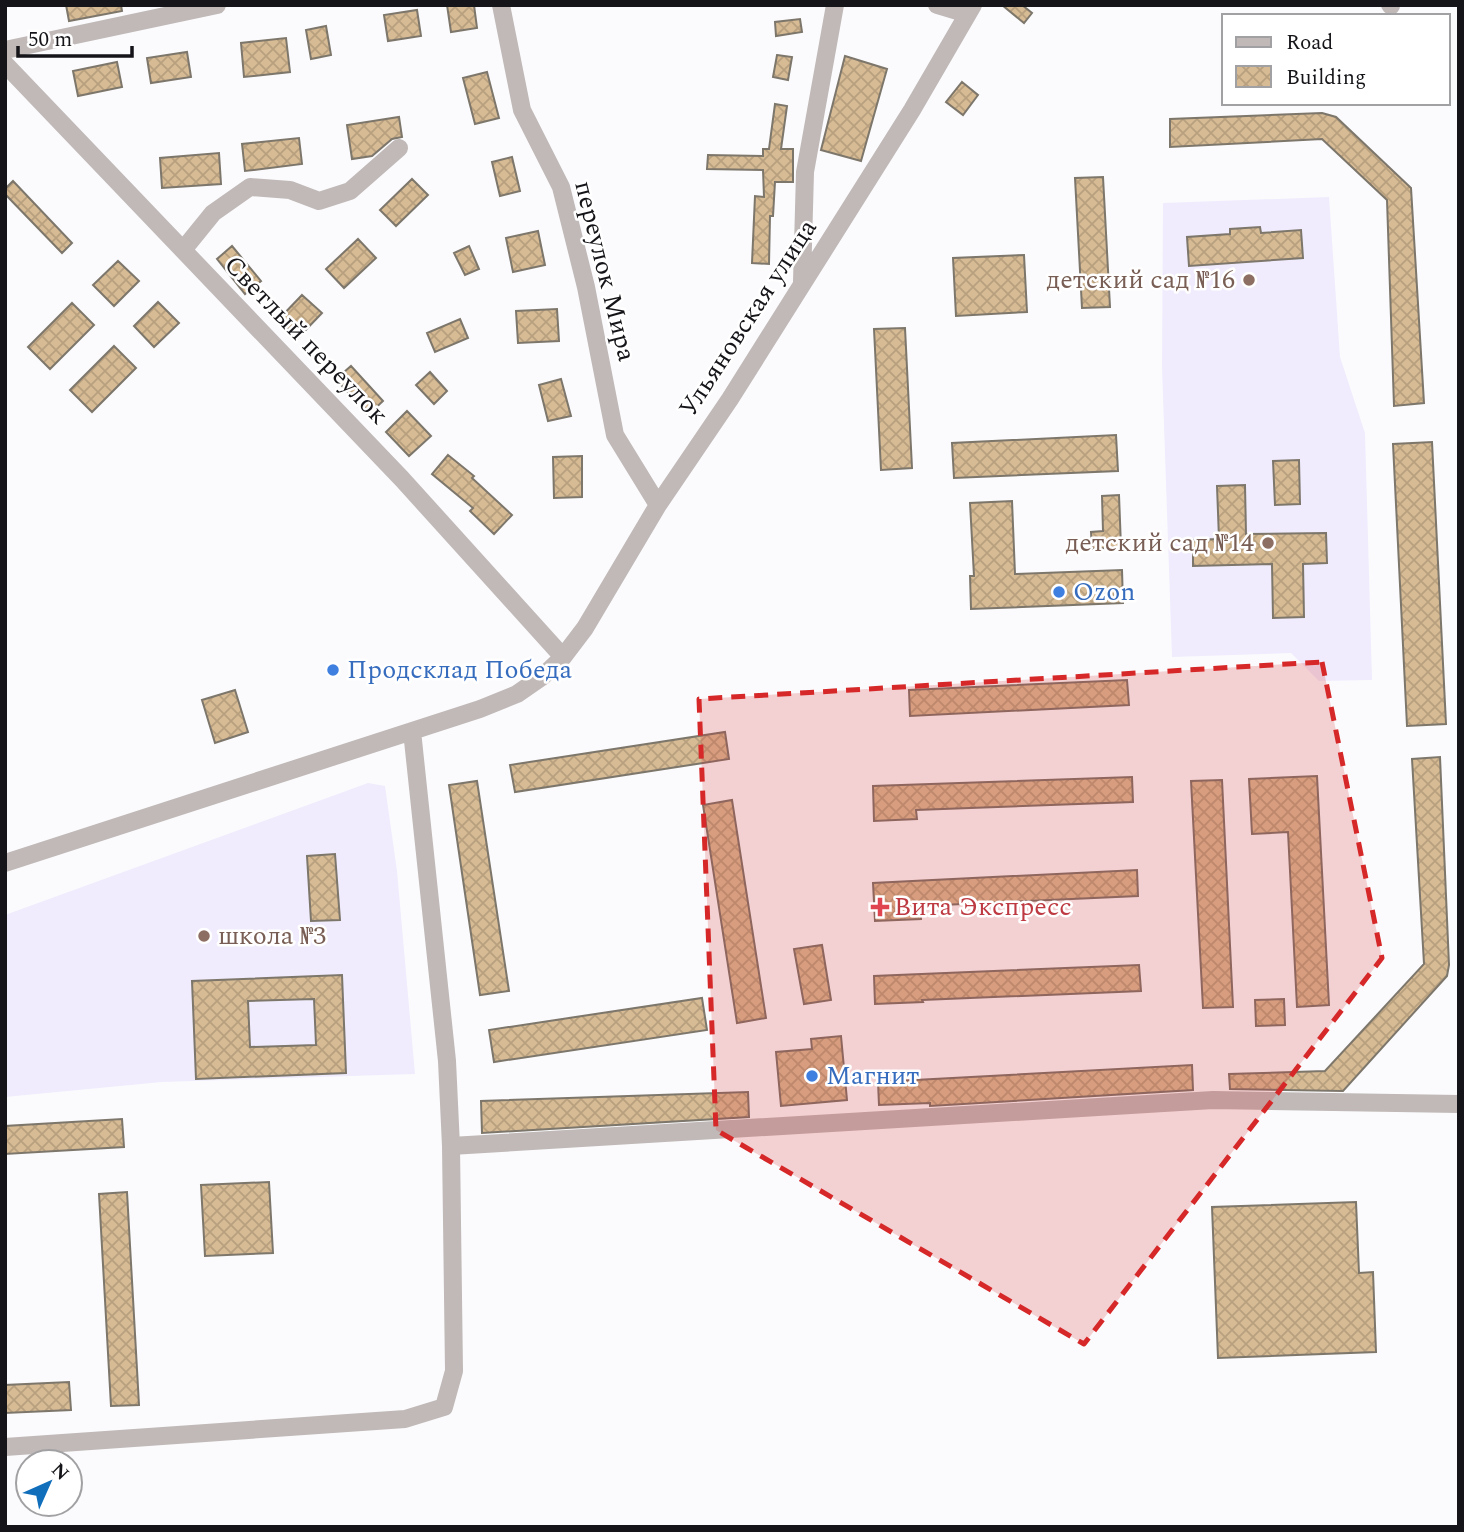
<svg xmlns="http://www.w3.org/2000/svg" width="1464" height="1532" viewBox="0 0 1464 1532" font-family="Spectral,serif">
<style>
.built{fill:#f0ecfd}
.building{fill:url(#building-cross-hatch);stroke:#7d766b;stroke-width:2;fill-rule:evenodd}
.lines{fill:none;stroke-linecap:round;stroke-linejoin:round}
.minor{stroke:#c0b9b8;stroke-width:18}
.marked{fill:#d62828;fill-opacity:0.2;stroke:#d62828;stroke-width:5;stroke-dasharray:14 9;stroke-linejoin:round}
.education-dot{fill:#8d6e63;stroke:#fff;stroke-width:2.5}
.shop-dot{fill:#3f7fe0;stroke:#fff;stroke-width:2.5}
.health-dot{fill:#e0444e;stroke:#fff;stroke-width:2.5}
.labels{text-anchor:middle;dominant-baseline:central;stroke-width:5;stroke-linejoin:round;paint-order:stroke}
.street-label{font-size:26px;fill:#151418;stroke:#fff}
.education-label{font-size:26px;fill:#785e54;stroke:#fff;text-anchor:end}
.shop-label{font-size:26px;fill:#366cbe;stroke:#fff;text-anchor:start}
.health-label{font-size:26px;fill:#be3a42;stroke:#fff;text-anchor:start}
</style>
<defs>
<pattern id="building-cross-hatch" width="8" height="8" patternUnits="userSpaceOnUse" patternTransform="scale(1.75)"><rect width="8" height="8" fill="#d7bb94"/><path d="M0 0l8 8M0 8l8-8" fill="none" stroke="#b8a07f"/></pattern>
</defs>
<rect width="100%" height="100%" fill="#fbfbfd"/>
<path class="built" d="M 1329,197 L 1340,357 L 1365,433 L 1372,680 L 1319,681 L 1291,653 L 1172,657 L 1162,367 L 1163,203 Z
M 368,783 L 385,786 L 397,871 L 415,1074 L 162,1082 L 5,1097 L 5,915 Z"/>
<path class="building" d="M 66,5 L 121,5 L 122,11 L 69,21 Z
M 447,5 L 474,5 L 477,28 L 451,32 Z
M 1002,5 L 1022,5 L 1032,13 L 1024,23 Z
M 417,10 L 421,36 L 388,41 L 384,15 Z
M 800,19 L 802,32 L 776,36 L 775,22 Z
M 326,26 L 331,55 L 311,59 L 306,30 Z
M 286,38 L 290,72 L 244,77 L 241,43 Z
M 187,52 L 191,77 L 151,83 L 147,58 Z
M 777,55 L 792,57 L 788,80 L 773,77 Z
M 845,56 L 887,69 L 861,161 L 821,150 Z
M 117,62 L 122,87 L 78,96 L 73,71 Z
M 487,72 L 499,118 L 475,124 L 463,78 Z
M 962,82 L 978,95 L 963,115 L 946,102 Z
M 775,104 L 787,106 L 781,149 L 793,149 L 793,182 L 775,182 L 773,216 L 770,216 L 769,264 L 752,263 L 755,196 L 764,197 L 763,170 L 707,169 L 708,155 L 763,156 L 763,149 L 769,149 Z
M 1322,113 L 1336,117 L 1411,188 L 1424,403 L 1394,406 L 1387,200 L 1322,139 L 1170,147 L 1170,119 Z
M 399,117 L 402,137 L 392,139 L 372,156 L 352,159 L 347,125 Z
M 299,138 L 302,164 L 245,171 L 242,144 Z
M 219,153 L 221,184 L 162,188 L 160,158 Z
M 512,157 L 520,191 L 500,196 L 492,162 Z
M 1103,177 L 1110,307 L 1082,308 L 1075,178 Z
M 412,179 L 428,195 L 396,226 L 380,210 Z
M 13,181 L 72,243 L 62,253 L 5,194 L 5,189 Z
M 1260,227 L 1261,233 L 1301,230 L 1303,258 L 1189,266 L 1187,237 L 1230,234 L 1230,229 Z
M 538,231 L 545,265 L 513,272 L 506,238 Z
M 358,239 L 376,258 L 344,288 L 326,269 Z
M 232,246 L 261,281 L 245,294 L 217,259 Z
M 469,246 L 479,269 L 465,275 L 454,253 Z
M 1024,255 L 1027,312 L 956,316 L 953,258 Z
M 118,261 L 139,281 L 114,306 L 93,285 Z
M 302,295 L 322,313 L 298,338 L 278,320 Z
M 158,302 L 179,323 L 154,347 L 134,326 Z
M 72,303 L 94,325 L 50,369 L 28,347 Z
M 557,309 L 559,341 L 518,343 L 516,311 Z
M 460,319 L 468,338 L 435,352 L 427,333 Z
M 905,328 L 912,468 L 881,470 L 874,329 Z
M 114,346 L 136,368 L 92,412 L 70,390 Z
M 351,366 L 383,401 L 368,415 L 336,379 Z
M 430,372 L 447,391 L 434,404 L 416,385 Z
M 561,379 L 571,416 L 548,421 L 539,385 Z
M 407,411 L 431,436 L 409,456 L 386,432 Z
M 1116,435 L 1118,471 L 954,478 L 952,443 Z
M 1432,442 L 1446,724 L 1407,726 L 1393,444 Z
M 448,455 L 474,476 L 472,478 L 512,515 L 494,534 L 470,511 L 473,508 L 432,474 Z
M 582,456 L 582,497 L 554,498 L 553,457 Z
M 1299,460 L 1300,504 L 1275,505 L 1273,461 Z
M 1245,485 L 1246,534 L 1326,533 L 1327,563 L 1303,564 L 1304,617 L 1273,618 L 1272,564 L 1193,566 L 1193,540 L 1219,539 L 1217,486 Z
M 1119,495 L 1121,547 L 1092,549 L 1091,532 L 1103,531 L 1102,496 Z
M 1012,501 L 1015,574 L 1122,570 L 1123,603 L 971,609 L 970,576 L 974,576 L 970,503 Z
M 1127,680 L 1129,705 L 910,716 L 909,690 Z
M 235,690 L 248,732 L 215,743 L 202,700 Z
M 725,732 L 729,759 L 515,792 L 510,765 Z
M 1440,757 L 1449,965 L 1447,976 L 1343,1091 L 1230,1089 L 1229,1074 L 1325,1071 L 1424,964 L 1412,759 Z
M 1317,776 L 1329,1005 L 1297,1007 L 1288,832 L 1252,834 L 1249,779 Z
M 1132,777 L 1133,802 L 916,810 L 917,819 L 874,821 L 873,786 Z
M 1222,780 L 1233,1007 L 1203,1008 L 1191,781 Z
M 477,781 L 509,991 L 480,995 L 449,785 Z
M 732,800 L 766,1018 L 737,1023 L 703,805 Z
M 335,854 L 340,920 L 311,921 L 307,856 Z
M 1137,870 L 1138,896 L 920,906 L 921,919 L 875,921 L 873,883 Z
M 822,945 L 831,1000 L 804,1004 L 794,949 Z
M 1139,965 L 1141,991 L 922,1000 L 923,1002 L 875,1004 L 874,976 Z
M 342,975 L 346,1073 L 196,1079 L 192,981 ZM 314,999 L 316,1045 L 250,1047 L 248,1001 Z
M 702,998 L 707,1030 L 494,1062 L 489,1030 Z
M 1284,999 L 1285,1025 L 1256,1026 L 1255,1000 Z
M 841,1036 L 847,1100 L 781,1106 L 776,1052 L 812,1049 L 811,1039 Z
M 1192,1065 L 1193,1090 L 930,1106 L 930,1103 L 879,1105 L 878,1082 Z
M 748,1092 L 749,1117 L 482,1133 L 481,1101 Z
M 122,1119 L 124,1147 L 5,1154 L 5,1126 Z
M 269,1182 L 273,1253 L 205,1256 L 201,1185 Z
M 127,1192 L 139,1405 L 111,1406 L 99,1194 Z
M 1356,1202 L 1359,1273 L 1373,1272 L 1376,1352 L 1218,1358 L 1212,1207 Z
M 69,1382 L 71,1410 L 5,1413 L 5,1385 Z"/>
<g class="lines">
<path class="minor" d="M 501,5 L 522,110 L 561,187 L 586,287 L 615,435 L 658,505
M 937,5 L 967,14
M 1390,5 L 1391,6
M 5,50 L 217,5
M 5,64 L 402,479 L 563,657
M 183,250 L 213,213 L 250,187 L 290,190 L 319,201 L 350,191 L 399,148
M 802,282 L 805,172 L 835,5
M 5,863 L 480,709 L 517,694 L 543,676 L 563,657 L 585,628 L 658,505 L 730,399 L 912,110 L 973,5
M 451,1146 L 1213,1100 L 1459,1104
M 5,1447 L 405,1419 L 444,1407 L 454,1371 L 451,1146 L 447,1061 L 412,731"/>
</g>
<path class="marked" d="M 1322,662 L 1382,958 L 1084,1344 L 716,1130 L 699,699 Z"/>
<g class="education-dot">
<circle cx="1249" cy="280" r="7"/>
<circle cx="1268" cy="543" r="7"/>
<circle cx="204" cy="936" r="7"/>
</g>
<g class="shop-dot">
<circle cx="1059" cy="592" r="7"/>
<circle cx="333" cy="670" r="7"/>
<circle cx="812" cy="1076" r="7"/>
</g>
<path class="health-dot" d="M876.5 896.5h7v7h7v7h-7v7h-7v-7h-7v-7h7z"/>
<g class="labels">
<g class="street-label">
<text transform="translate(605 271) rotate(76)">переулок Мира</text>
<text transform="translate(748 318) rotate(-57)">Ульяновская улица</text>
<text transform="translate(306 340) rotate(46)">Светлый переулок</text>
</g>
<g class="education-label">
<text x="1235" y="280">детский сад №16</text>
<text x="1254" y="543">детский сад №14</text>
<text x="218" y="936" text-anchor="start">школа №3</text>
</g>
<g class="shop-label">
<text x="1073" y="592">Ozon</text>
<text x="347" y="670">Продсклад Победа</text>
<text x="826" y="1076">Магнит</text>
</g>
<g class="health-label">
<text x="894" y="907">Вита Экспресс</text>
</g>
</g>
<rect width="1464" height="1532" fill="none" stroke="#151418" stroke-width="14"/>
<rect x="1222" y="14" width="228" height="91" fill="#ffffff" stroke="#a1a1a3" stroke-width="2"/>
<rect x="1236" y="37" width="35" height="10" fill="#c0b9b8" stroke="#a1a1a3" stroke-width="2"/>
<text x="1286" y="49" font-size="21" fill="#151418">Road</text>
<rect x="1236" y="66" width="35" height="21" fill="url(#building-cross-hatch)" stroke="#a1a1a3" stroke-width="2"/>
<text x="1286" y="84" font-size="21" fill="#151418">Building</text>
<g transform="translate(49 1483) rotate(45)"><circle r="33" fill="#ffffff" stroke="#a1a1a3" stroke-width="2"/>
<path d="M0-5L12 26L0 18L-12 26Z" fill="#106ebb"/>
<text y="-10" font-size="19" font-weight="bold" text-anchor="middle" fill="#151418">N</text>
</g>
<path d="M18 46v10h114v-10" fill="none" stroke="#151418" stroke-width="3.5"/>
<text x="28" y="46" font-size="21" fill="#151418" stroke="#ffffff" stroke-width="5" paint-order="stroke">50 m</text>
</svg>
